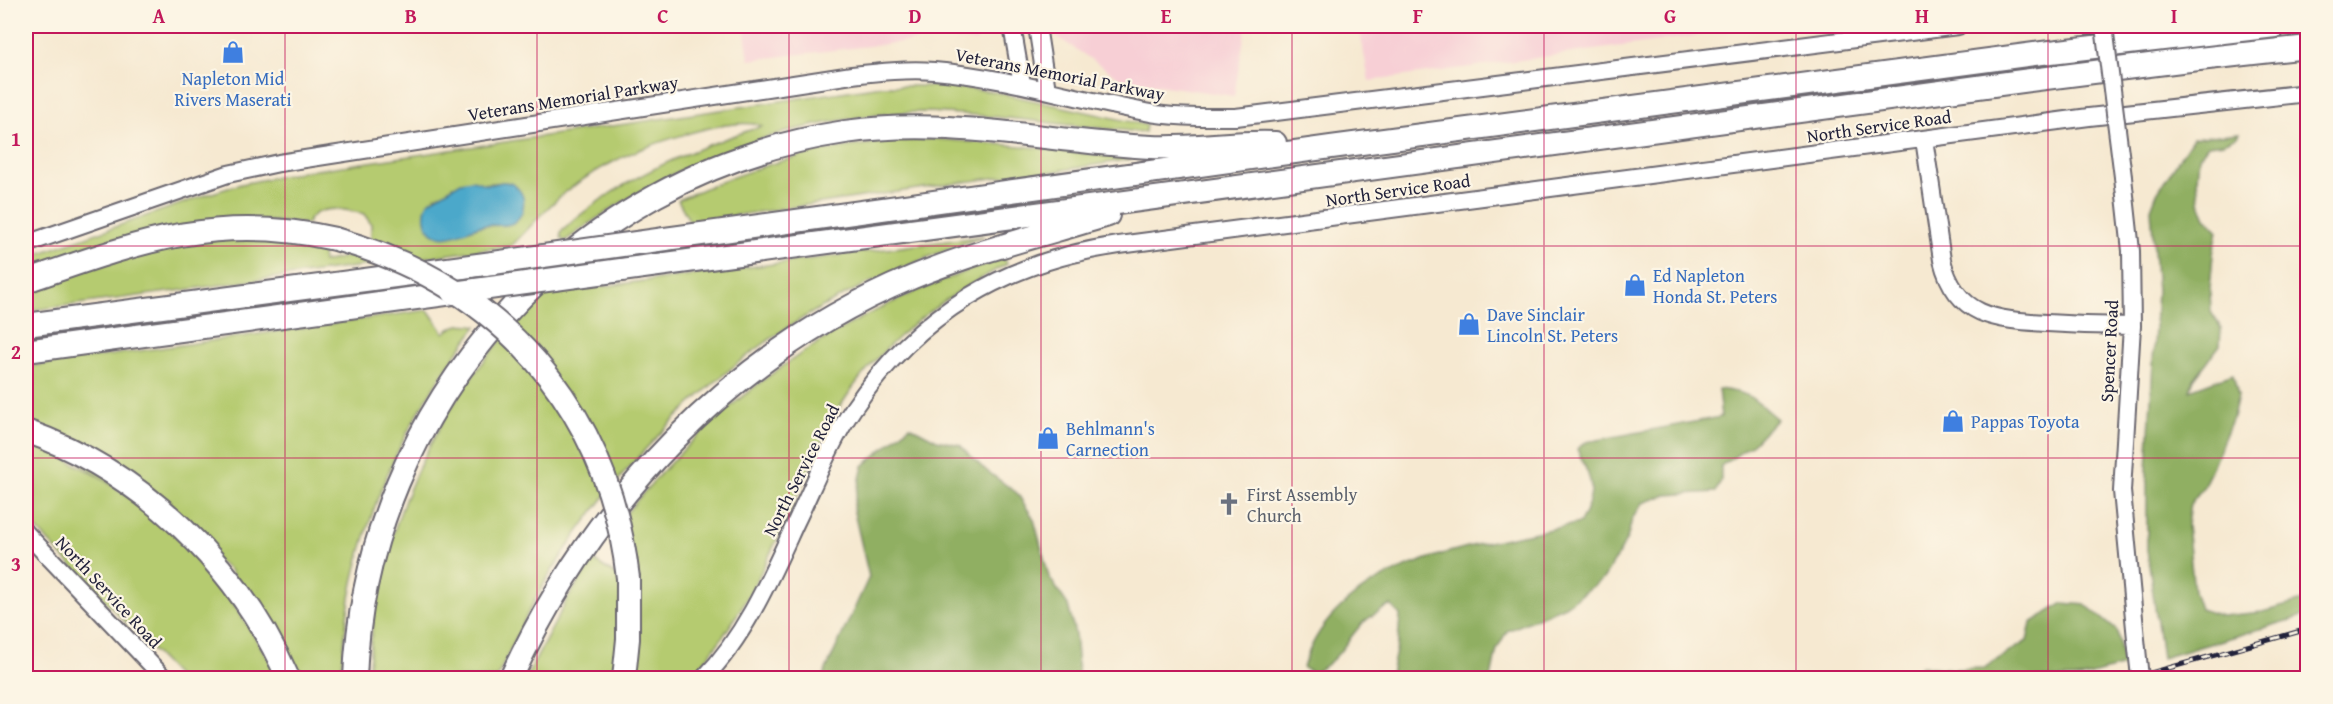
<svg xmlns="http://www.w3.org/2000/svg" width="2333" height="704" viewBox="0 0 2333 704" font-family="'Gentium Book Plus',serif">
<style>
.built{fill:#f7cfd5}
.green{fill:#b5cb70;stroke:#6c7656;stroke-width:1.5;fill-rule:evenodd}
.forest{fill:#90af62;stroke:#59684e;stroke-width:1.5}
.water{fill:#4ca8ca;stroke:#376582;stroke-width:1.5}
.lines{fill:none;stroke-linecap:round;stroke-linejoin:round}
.secondary-casing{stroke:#6c6870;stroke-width:20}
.highway-casing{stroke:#6c6870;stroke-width:26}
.secondary{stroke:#fff;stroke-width:16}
.highway{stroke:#fff;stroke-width:22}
.rail-casing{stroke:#22223b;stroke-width:5}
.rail{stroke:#fcf5e5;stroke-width:3;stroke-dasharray:9;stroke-linecap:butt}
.secondary-bridge-casing{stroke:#6c6870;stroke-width:20;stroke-linecap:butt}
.highway-bridge-casing{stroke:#6c6870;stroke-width:26;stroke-linecap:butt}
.secondary-bridge{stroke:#fff;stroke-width:16}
.highway-bridge{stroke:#fff;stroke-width:22}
.grid{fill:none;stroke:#c2185b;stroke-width:1.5;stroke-opacity:0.55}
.labels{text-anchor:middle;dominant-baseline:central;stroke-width:4.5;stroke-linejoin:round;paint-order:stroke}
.street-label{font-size:18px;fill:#22223b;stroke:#fcf5e5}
.shop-label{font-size:18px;fill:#366cbe;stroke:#fcf5e5;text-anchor:start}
.worship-label{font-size:18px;fill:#5b616d;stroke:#fcf5e5;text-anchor:start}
.neatline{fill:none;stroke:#c2185b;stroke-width:2}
.grid-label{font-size:20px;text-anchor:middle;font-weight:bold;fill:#c2185b}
</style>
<rect width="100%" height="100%" fill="#fcf5e5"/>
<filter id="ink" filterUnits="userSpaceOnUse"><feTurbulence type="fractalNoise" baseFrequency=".0167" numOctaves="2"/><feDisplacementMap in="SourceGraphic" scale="12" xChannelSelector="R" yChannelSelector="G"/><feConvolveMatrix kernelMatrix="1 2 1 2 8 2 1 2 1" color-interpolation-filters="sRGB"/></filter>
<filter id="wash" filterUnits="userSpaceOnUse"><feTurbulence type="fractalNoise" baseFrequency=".008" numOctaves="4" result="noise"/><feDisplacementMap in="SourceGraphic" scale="24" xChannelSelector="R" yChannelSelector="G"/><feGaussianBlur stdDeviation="1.35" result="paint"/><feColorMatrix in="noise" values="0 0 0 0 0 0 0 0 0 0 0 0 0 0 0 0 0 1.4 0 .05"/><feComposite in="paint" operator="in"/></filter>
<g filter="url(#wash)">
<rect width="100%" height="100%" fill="#f6e9d1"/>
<path class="built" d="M 744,26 L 989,26 L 975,42 L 938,38 L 749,60 Z
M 1050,26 L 1246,26 L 1234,96 L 1123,80 L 1051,33 Z
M 1359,26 L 1767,26 L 1369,81 Z"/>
<path class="green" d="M 882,86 L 940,86 L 990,91 L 1146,125 L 1145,132 C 1071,127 998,114 923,112 C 895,112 865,116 837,121 C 736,138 647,179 565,241 L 561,238 L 561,232 C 615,180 692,149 762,126 C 730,115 643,146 613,162 C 597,170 581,180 567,191 C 546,207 530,228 511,246 L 26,311 L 26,288 L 133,251 L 214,236 L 321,243 L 323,262 L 371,251 L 371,224 L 364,214 C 346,209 315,203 307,224 L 268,221 L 26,274 L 26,258 L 206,195 L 241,184 L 302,172 ZM 506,182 L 507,225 L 481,226 L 450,236 L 435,196 L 444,193 L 453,186 Z
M 936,139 L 1021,146 L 1133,159 L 1037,174 L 1027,173 L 690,222 L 678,200 C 767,159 838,142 936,139 Z
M 984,236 C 928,256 874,278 822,307 C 716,365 617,468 553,569 C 531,604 514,641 497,678 L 368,678 C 371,642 373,605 383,570 C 409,464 465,368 546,294 Z
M 1005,258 L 1007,264 C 944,297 887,337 847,396 C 823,432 808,472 790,511 C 763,571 735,629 690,678 L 632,678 L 613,530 C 717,395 843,310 1005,258 Z
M 428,310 L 444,333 C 455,324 464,323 477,326 C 418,403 379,474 356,570 C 347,605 344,642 341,678 L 295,678 L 230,570 L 26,424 L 26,367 Z
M 26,438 L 119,487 L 208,564 L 281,678 L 179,678 L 26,518 Z
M 593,560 L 621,578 L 617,678 L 526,678 L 568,598 Z"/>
<path class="forest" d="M 2239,133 L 2237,137 L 2224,143 L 2208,145 L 2199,157 L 2197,180 L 2199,201 L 2206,218 L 2218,231 L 2213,254 L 2210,289 L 2211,312 L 2221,328 L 2220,345 L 2194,379 L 2190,390 L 2233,374 L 2238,395 L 2233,417 L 2204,486 L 2190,504 L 2187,525 L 2194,591 L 2200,609 L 2222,616 L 2262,612 L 2307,600 L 2307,615 L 2162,658 L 2147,550 L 2147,470 L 2157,291 L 2151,209 L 2157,193 L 2193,138 Z
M 1718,389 C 1754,393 1751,398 1777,419 L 1753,444 L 1721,466 L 1721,480 L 1716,492 L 1666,495 L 1643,503 L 1632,519 L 1628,536 L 1619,554 L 1603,579 L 1565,606 L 1507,631 L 1497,649 L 1491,678 L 1390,678 L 1398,642 L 1400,615 L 1391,605 C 1381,611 1367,617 1360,626 C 1341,648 1341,657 1314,673 L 1303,668 C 1334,558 1487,544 1580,523 C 1598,489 1592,482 1577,449 L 1586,442 L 1721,417 Z
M 910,426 L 937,440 L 960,445 L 983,468 L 1017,493 L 1034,519 L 1049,577 L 1068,605 L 1075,634 L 1079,678 L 822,678 L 869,577 L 853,508 L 863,466 Z
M 2063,603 L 2086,605 L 2117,631 L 2124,666 L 2081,678 L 1899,678 L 1921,666 L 1954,669 L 1984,668 L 2027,641 L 2031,623 Z"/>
<path class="water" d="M 472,180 C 478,181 480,183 485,184 C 491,186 498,182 503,182 C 517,182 526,195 523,208 C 522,214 518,220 513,223 C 503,228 491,223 480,226 C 465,230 441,246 429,229 C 423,221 424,211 428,202 L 461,182 Z"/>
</g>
<g filter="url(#ink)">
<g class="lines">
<g class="secondary-casing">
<path id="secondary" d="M 1012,26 L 1022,84
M 1037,26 L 1047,90
M 1924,139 L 1942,260 C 1956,318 1997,320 2047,323 C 2075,325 2104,326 2132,326
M 2123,177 L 2131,251 L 2132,326 L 2122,491 L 2136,639
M 26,244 L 228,174 L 279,163 L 852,75 C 879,72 907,69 934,71 C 1006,77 1075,99 1145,112 C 1174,118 1206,117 1236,117 L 1958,26
M 26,533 L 164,678
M 704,678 C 746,635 771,576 796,522 C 814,485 830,443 853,409 C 918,313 1006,261 1119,245 L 2089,117 L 2308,93"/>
</g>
<g class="highway-casing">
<path id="highway" d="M 665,239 L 1331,147 L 2042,53 L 2275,26
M 621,270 L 2015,82 L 2181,61 L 2308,47
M 26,281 C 136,243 216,212 335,239
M 26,325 L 493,263
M 26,351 L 453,293
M 26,431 C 142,472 239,566 288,678
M 355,678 C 365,405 575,172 845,132 C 953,117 1046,142 1152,147 C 1193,149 1235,141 1275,143
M 511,678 C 592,502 732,352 913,277 C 976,251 1042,235 1108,215
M 624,678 L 628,639 L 628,578"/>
</g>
<use href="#secondary" class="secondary"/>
<use href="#highway" class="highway"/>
<g class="rail-casing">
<path id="rail" d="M 2133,678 L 2308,629"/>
</g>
<use href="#rail" class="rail"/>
<g class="secondary-bridge-casing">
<path id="secondary-bridge" d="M 2104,26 L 2123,177
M 2136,639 L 2140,678"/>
</g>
<g class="highway-bridge-casing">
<path id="highway-bridge" d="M 335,239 C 500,284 608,407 628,578
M 493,263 L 665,239
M 453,293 L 621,270"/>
</g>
<use href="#secondary-bridge" class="secondary-bridge"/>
<use href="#highway-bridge" class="highway-bridge"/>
</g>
</g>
<path class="grid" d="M 285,26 L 285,678M 537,26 L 537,678M 789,26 L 789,678M 1041,26 L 1041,678M 1292,26 L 1292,678M 1544,26 L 1544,678M 1796,26 L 1796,678M 2048,26 L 2048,678M 26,246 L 2308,246M 26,458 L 2308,458"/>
<defs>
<g id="shop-bare" transform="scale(1.8)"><path d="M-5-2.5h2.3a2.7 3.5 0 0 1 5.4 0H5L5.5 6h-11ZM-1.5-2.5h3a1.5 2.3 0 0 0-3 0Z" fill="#3f7fe0" stroke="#fcf5e5" stroke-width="2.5" paint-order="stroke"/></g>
<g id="church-bare" transform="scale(1.8)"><path d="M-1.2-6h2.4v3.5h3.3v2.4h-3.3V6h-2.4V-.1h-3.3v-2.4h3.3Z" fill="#6b7280" stroke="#fcf5e5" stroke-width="2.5" paint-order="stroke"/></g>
</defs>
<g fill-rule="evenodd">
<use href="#shop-bare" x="233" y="52"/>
<use href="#shop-bare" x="1635" y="285"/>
<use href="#shop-bare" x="1469" y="324"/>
<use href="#shop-bare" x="1953" y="421"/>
<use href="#shop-bare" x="1048" y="438"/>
<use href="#church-bare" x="1229" y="504"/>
</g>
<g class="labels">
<g class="street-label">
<text transform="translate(1060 74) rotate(11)">Veterans Memorial Parkway</text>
<text transform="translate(573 98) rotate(-9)">Veterans Memorial Parkway</text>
<text transform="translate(1879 126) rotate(-8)">North Service Road</text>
<text transform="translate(1398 190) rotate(-8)">North Service Road</text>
<text transform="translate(2109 351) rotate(-87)">Spencer Road</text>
<text transform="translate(801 470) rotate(-63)">North Service Road</text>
<text transform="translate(109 592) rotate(47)">North Service Road</text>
</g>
<g class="shop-label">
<text x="233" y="78" text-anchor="middle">Napleton Mid<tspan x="233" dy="21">Rivers Maserati</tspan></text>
<text x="1653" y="275">Ed Napleton<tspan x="1653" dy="21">Honda St. Peters</tspan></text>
<text x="1487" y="314">Dave Sinclair<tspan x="1487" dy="21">Lincoln St. Peters</tspan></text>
<text x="1971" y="421">Pappas Toyota</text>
<text x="1066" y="428">Behlmann's<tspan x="1066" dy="21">Carnection</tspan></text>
</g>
<g class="worship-label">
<text x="1247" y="494">First Assembly<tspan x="1247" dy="21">Church</tspan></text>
</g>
</g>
<rect width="2333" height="704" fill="none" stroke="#fcf5e5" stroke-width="66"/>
<rect x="33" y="33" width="2267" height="638" class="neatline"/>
<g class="grid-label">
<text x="159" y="23">A</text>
<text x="411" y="23">B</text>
<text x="663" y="23">C</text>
<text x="915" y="23">D</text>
<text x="1166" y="23">E</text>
<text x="1418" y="23">F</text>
<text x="1670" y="23">G</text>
<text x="1922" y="23">H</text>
<text x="2174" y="23">I</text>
<text x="16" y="146">1</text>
<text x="16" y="359">2</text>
<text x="16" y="571">3</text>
</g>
</svg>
